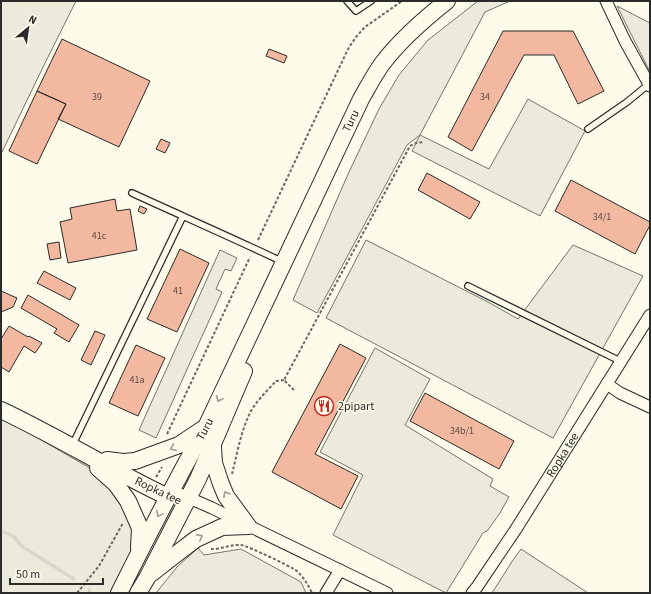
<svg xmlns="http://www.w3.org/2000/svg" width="651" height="594" viewBox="0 0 651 594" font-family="'Source Sans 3',sans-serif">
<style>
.green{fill:#ecebdb;stroke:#74746e}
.parking{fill:#eceadb;stroke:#74746e}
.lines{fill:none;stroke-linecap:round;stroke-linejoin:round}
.stream{stroke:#d8d7c9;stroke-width:3.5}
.building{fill:#f2b8a0;stroke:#2b2b2b}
.lane-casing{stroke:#2b2b2b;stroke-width:8}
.street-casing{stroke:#2b2b2b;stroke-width:13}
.secondary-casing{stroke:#2b2b2b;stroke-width:18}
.path{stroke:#6a6964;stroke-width:2;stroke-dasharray:3 2;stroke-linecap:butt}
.lane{stroke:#fdfbea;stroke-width:5.5}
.street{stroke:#fdfbea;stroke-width:11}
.secondary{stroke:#fdfbea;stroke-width:16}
.oneway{stroke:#9e9d94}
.labels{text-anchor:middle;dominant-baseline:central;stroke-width:3;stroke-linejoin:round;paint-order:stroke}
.number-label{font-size:10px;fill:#5d4e48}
.street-label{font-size:12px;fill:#2b2b2b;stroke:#fdfbea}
.poi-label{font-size:12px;fill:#2b2b2b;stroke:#fdfbea;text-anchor:start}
</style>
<rect width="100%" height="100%" fill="#fdfbea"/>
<path class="green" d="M 1,1 L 76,1 L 46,61 L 1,154 Z
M 478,1 L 510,1 L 485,12 L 420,135 L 407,145 L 317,313 L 293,300 L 349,172 L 379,109 L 399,75 L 428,40 Z
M 617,6 L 650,23 L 650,72 Z
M 366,240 L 488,302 L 518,319 L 573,245 L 643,276 L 553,438 L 326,318 Z
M 1,419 L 19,427 L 126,489 L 138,505 L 141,536 L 110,593 L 1,593 Z
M 198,548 L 204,555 L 241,549 L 301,582 L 306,593 L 156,593 L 177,567 Z
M 521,549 L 588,593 L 492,593 L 513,560 Z"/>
<path class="parking" d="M 528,99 L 585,131 L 540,216 L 412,151 L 420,135 L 489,169 Z
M 220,250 L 237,258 L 231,271 L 225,269 L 216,289 L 222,292 L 156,438 L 139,430 Z
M 375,348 L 430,379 L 405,425 L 493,479 L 490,486 L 509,497 L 500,513 L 488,530 L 483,533 L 446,593 L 333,535 L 363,475 L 320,452 Z"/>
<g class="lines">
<path class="stream" d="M 1,531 L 13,536 L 23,547 L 74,579
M 89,589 L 90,593"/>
</g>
<path class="building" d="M 503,31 L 573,31 L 604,91 L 578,104 L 554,55 L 524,55 L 472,151 L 448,137 Z
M 62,39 L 150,81 L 119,147 L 58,119 L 66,104 L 37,91 Z
M 269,49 L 287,56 L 284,63 L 266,56 Z
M 37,91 L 66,104 L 37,164 L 9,151 Z
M 161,139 L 170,143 L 165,153 L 156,149 Z
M 427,173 L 480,202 L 470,219 L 418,190 Z
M 571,180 L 650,222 L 650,225 L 635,254 L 555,211 Z
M 115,199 L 117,211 L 130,209 L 137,250 L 68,263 L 60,222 L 72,219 L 70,208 Z
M 140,206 L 147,209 L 144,214 L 138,211 Z
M 59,242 L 61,258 L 50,260 L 47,244 Z
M 180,249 L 209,263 L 177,332 L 147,319 Z
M 44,271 L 76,288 L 70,300 L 37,283 Z
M 1,291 L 17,298 L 13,307 L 1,312 Z
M 28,295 L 79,325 L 69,342 L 54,333 L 57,329 L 21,308 Z
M 9,326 L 28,337 L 29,336 L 42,343 L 35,353 L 24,346 L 9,372 L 1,367 L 1,339 Z
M 95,331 L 105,335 L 91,365 L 81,360 Z
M 340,344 L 366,358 L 315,454 L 358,476 L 341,509 L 272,472 Z
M 136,345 L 165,358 L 138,416 L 109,403 Z
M 425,393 L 514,441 L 499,469 L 410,421 Z"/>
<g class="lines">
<g class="lane-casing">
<path id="lane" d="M 347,1 L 356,11 L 371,1
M 588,129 L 627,102 L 649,84
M 132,193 C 182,216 233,238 283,262
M 468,286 L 620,361
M 72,446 L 183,216"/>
</g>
<g class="street-casing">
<g id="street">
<path d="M 606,1 L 625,41 L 650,86"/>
<path d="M 607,384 L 620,393 L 650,407"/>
<path d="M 171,490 L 212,508 L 387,593"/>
<path d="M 326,593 L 340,570"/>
<path id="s1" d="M 472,593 L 477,587 L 516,529 L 650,315"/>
</g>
</g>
<g class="secondary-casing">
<g id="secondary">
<path d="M 1,410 C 58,437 111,470 168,497"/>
<path d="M 213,447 L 214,463 L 221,484 L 226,496 L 248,526"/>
<path d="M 107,460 L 123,462 L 135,461 L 179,445 L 203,429"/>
<path d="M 98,468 L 116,484 L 128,501 L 140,528 L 139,548"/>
<path d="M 152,573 L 175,555 L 196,539 L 222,527 L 248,526"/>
<path id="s2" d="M 119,593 C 147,537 175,482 206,427 L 361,99 C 368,87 374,75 382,64 C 400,40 423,20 447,1"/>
<path d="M 138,593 L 147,578 L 198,479 L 244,371"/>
</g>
</g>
<path class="path" d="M 258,240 L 348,49 L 356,37 L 365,27 L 402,1
M 294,390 L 284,380 L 410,146 L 416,143 L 424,142
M 167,434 L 250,257
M 232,474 C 237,454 241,431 250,413 C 256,401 267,391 276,381 L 284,380
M 156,477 L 162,467
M 211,549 C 219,550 231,544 241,545 C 248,546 292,567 297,571 C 304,578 307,583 311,591 L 315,593
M 77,593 L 99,566 L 123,523"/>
<use href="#lane" class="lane"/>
<use href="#street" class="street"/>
<use href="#secondary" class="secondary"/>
</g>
<defs><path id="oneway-chevron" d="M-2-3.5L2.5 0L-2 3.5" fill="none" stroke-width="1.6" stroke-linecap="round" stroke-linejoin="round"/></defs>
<g class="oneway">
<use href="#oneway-chevron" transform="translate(219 399) rotate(115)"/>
<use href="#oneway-chevron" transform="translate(173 448) rotate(158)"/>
<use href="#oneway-chevron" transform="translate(226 494) rotate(-120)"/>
<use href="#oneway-chevron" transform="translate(159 514) rotate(118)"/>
<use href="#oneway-chevron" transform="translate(200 537) rotate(-27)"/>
</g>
<defs>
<g id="restaurant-ring" transform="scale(1)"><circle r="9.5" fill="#fdfbea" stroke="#c62828" stroke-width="1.5"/><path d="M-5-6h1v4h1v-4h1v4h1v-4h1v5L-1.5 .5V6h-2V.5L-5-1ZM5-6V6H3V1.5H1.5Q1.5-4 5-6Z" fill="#c62828"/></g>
</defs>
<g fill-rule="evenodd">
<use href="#restaurant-ring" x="324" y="406"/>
</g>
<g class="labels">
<g class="number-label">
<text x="97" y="97">39</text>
<text x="485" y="97">34</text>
<text x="602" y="217">34/1</text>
<text x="99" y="236">41c</text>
<text x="178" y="291">41</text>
<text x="137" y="380">41a</text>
<text x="462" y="431">34b/1</text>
</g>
<g class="street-label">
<text stroke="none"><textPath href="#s2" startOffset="526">Turu</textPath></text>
<text stroke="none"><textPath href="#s2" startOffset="185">Turu</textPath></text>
<text stroke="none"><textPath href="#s1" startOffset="165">Ropka tee</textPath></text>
<text transform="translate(158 491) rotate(25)">Ropka tee</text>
</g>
<g class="poi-label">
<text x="338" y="406">2pipart</text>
</g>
</g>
<rect width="651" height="594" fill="none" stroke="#2b2b2b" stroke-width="4"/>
<g transform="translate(28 28) rotate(29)" stroke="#fdfbea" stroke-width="3" paint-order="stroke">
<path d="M0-3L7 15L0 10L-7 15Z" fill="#2b2b2b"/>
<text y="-6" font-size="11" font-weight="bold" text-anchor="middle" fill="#2b2b2b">N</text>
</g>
<path d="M10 578v6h93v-6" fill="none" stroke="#2b2b2b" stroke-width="2"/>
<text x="16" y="578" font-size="12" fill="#2b2b2b" stroke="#fdfbea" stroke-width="3" paint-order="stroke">50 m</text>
</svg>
